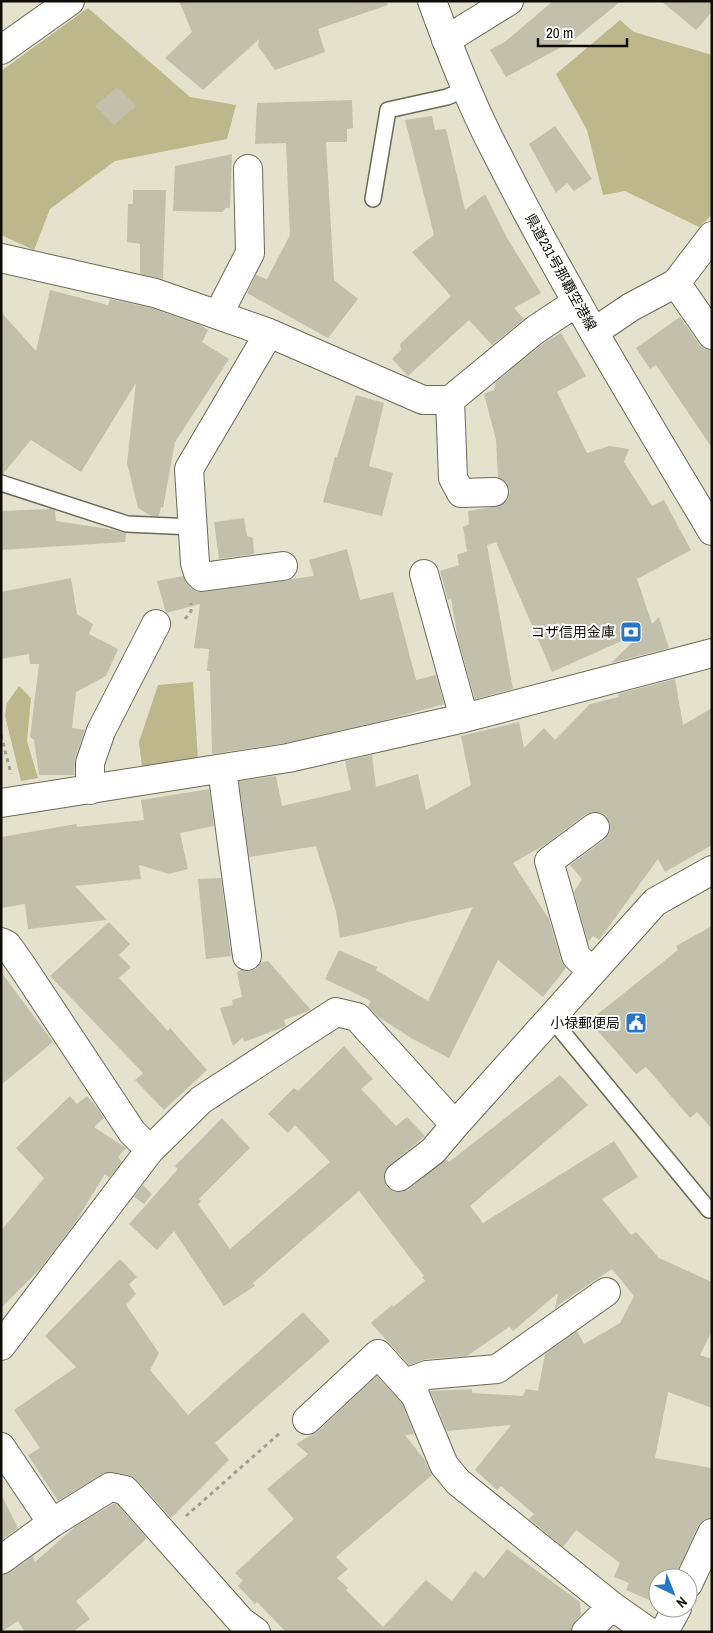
<svg xmlns="http://www.w3.org/2000/svg" width="713" height="1633" viewBox="0 0 713 1633" font-family="'Archivo Narrow','Noto Sans JP',sans-serif">
<style>
.green{fill:#bdb88b}
.building{fill:#c2c0ab}
.lines{fill:none;stroke-linecap:round;stroke-linejoin:round}
.service-casing{stroke:#6b6956;stroke-width:18}
.minor-casing{stroke:#6b6956;stroke-width:30}
.secondary-casing{stroke:#6b6956;stroke-width:30}
.path{stroke:#a19f8e;stroke-width:3;stroke-dasharray:4 4;stroke-linecap:butt}
.service{stroke:#fff;stroke-width:15}
.minor{stroke:#fff;stroke-width:28}
.secondary{stroke:#fff;stroke-width:28}
.labels{text-anchor:middle;dominant-baseline:central;stroke-width:4;stroke-linejoin:round;paint-order:stroke}
.street-label{font-size:14px;fill:#0d0c06;stroke:#fff}
.poi-label{font-size:14px;fill:#0d0c06;stroke:#fff;text-anchor:end}
</style>
<rect width="100%" height="100%" fill="#e4e2cc"/>
<path class="green" d="M 88,8 L 190,97 L 236,105 L 227,139 L 115,161 L 50,209 L 34,250 L 1,235 L 1,71 Z
M 620,20 L 634,32 L 712,55 L 712,215 L 699,227 L 625,191 L 603,195 L 587,130 L 556,74 Z
M 193,682 L 198,759 L 142,766 L 139,742 L 158,685 Z
M 19,686 L 31,698 L 27,741 L 38,778 L 21,781 L 5,716 L 7,703 Z"/>
<path class="building" d="M 179,1 L 387,1 L 388,5 L 318,29 L 325,52 L 275,70 L 258,46 L 259,39 L 203,90 L 165,58 L 192,32 Z
M 553,1 L 621,1 L 566,46 L 565,45 L 506,77 L 490,50 L 506,41 Z
M 661,1 L 712,1 L 712,12 L 696,30 Z
M 117,87 L 136,106 L 114,125 L 95,106 Z
M 352,100 L 353,128 L 347,129 L 347,142 L 326,142 L 334,280 L 358,299 L 328,338 L 247,293 L 256,275 L 267,279 L 290,235 L 286,143 L 255,144 L 257,103 Z
M 432,116 L 435,130 L 446,129 L 465,210 L 485,194 L 507,238 L 541,293 L 514,308 L 524,319 L 492,345 L 469,320 L 408,376 L 392,359 L 401,350 L 400,344 L 451,296 L 412,252 L 434,235 L 405,120 Z
M 555,126 L 592,179 L 574,191 L 567,183 L 556,193 L 529,144 Z
M 232,154 L 230,208 L 225,208 L 223,212 L 173,211 L 175,166 Z
M 133,190 L 166,190 L 163,279 L 140,274 L 140,244 L 127,242 L 128,204 L 133,204 Z
M 50,290 L 108,305 L 110,299 L 151,308 L 200,325 L 208,330 L 202,342 L 229,359 L 175,442 L 163,508 L 161,507 L 159,516 L 151,516 L 138,508 L 127,463 L 136,383 L 81,472 L 31,440 L 3,474 L 1,474 L 1,312 L 36,351 Z
M 680,317 L 699,344 L 705,349 L 712,350 L 712,448 L 656,365 L 650,369 L 636,348 Z
M 561,333 L 586,376 L 557,392 L 587,453 L 609,446 L 629,449 L 624,462 L 652,506 L 664,500 L 691,550 L 637,579 L 652,624 L 659,617 L 669,648 L 611,663 L 644,631 L 552,672 L 496,542 L 487,545 L 513,689 L 475,699 L 458,639 L 451,599 L 448,600 L 440,571 L 459,565 L 457,555 L 476,548 L 467,551 L 463,527 L 469,524 L 468,511 L 499,506 L 508,499 L 510,491 L 507,484 L 502,479 L 498,477 L 496,440 L 484,394 L 494,390 L 496,382 L 544,343 Z
M 356,395 L 384,403 L 369,466 L 393,473 L 382,516 L 323,502 L 335,457 L 337,457 Z
M 50,509 L 55,510 L 56,521 L 115,530 L 126,533 L 125,542 L 1,550 L 1,511 Z
M 244,518 L 247,536 L 253,538 L 254,554 L 219,559 L 214,522 Z
M 347,549 L 360,600 L 393,592 L 416,680 L 436,675 L 444,704 L 390,719 L 285,743 L 212,754 L 210,671 L 207,671 L 209,649 L 194,648 L 200,604 L 166,613 L 157,581 L 183,576 L 191,588 L 197,592 L 204,592 L 285,581 L 291,579 L 314,576 L 309,560 Z
M 71,578 L 77,614 L 93,624 L 89,634 L 118,649 L 106,676 L 76,692 L 72,728 L 85,730 L 75,758 L 74,775 L 39,775 L 34,740 L 30,737 L 39,664 L 30,664 L 29,654 L 1,659 L 1,592 Z
M 675,679 L 683,725 L 712,708 L 712,845 L 665,872 L 658,859 L 599,940 L 593,936 L 588,942 L 574,892 L 582,879 L 570,865 L 604,840 L 609,834 L 610,825 L 607,817 L 601,813 L 593,812 L 586,814 L 546,844 L 513,863 L 549,919 L 561,960 L 566,968 L 543,997 L 498,960 L 449,1058 L 411,1038 L 377,1016 L 368,1006 L 371,1001 L 325,979 L 339,950 L 377,967 L 376,970 L 428,1001 L 473,907 L 340,938 L 336,911 L 316,846 L 249,857 L 239,781 L 276,776 L 282,806 L 351,790 L 345,761 L 372,755 L 376,787 L 418,774 L 426,810 L 471,785 L 461,736 L 519,722 L 524,748 L 544,728 L 555,740 L 590,704 L 619,697 L 618,694 Z
M 209,789 L 214,826 L 180,833 L 188,869 L 169,874 L 139,865 L 141,879 L 75,886 L 107,920 L 28,929 L 25,904 L 1,908 L 1,837 L 76,824 L 77,827 L 144,820 L 141,800 Z
M 221,878 L 231,956 L 206,959 L 198,879 Z
M 109,922 L 130,944 L 119,955 L 131,967 L 119,978 L 168,1031 L 170,1028 L 207,1070 L 164,1110 L 135,1080 L 143,1073 L 50,976 Z
M 712,926 L 712,1129 L 697,1112 L 690,1118 L 646,1067 L 636,1074 L 589,1021 L 678,950 L 676,946 Z
M 268,961 L 311,1010 L 284,1020 L 286,1026 L 244,1042 L 243,1037 L 233,1046 L 220,1008 L 233,1005 L 232,1000 L 242,997 L 237,972 L 241,970 L 250,971 L 256,969 L 260,963 Z
M 1,972 L 53,1042 L 1,1085 Z
M 344,1046 L 373,1079 L 361,1089 L 396,1126 L 407,1117 L 425,1136 L 390,1165 L 385,1171 L 384,1179 L 387,1187 L 393,1191 L 401,1192 L 408,1190 L 446,1159 L 449,1162 L 560,1075 L 588,1105 L 470,1206 L 483,1223 L 614,1141 L 638,1177 L 602,1199 L 631,1235 L 636,1232 L 659,1258 L 712,1282 L 712,1331 L 700,1355 L 712,1359 L 712,1408 L 668,1392 L 655,1458 L 712,1468 L 712,1518 L 704,1520 L 698,1526 L 674,1578 L 658,1578 L 658,1604 L 626,1590 L 629,1583 L 614,1577 L 620,1563 L 576,1530 L 563,1547 L 529,1519 L 534,1514 L 501,1486 L 497,1490 L 475,1470 L 511,1425 L 447,1431 L 430,1391 L 472,1389 L 472,1393 L 523,1396 L 526,1389 L 538,1391 L 545,1354 L 577,1331 L 584,1344 L 620,1323 L 634,1296 L 612,1269 L 561,1303 L 555,1309 L 558,1293 L 513,1331 L 509,1327 L 467,1356 L 426,1359 L 409,1365 L 371,1323 L 392,1305 L 393,1307 L 425,1281 L 422,1277 L 424,1276 L 359,1191 L 253,1283 L 255,1286 L 224,1306 L 174,1231 L 157,1250 L 129,1224 L 178,1169 L 175,1166 L 222,1118 L 250,1148 L 199,1199 L 201,1201 L 198,1204 L 230,1249 L 330,1162 L 295,1125 L 288,1133 L 268,1114 L 294,1088 L 298,1091 Z
M 70,1096 L 77,1104 L 87,1096 L 95,1105 L 104,1118 L 94,1127 L 126,1148 L 118,1157 L 122,1162 L 109,1178 L 105,1174 L 75,1223 L 41,1268 L 1,1308 L 1,1231 L 44,1178 L 16,1148 Z
M 143,1185 L 152,1194 L 144,1204 L 134,1197 Z
M 120,1259 L 137,1277 L 129,1284 L 136,1294 L 126,1305 L 159,1353 L 150,1370 L 188,1415 L 303,1312 L 330,1341 L 215,1443 L 229,1460 L 171,1518 L 137,1480 L 128,1475 L 113,1472 L 102,1474 L 58,1501 L 28,1455 L 40,1448 L 14,1410 L 76,1367 L 45,1336 Z
M 377,1376 L 402,1403 L 414,1434 L 405,1435 L 424,1459 L 432,1475 L 336,1557 L 348,1569 L 337,1578 L 348,1588 L 346,1590 L 383,1627 L 426,1580 L 452,1601 L 475,1571 L 484,1578 L 507,1549 L 580,1602 L 581,1615 L 575,1621 L 571,1632 L 286,1632 L 257,1602 L 255,1604 L 238,1586 L 243,1580 L 235,1573 L 294,1519 L 267,1489 L 308,1454 L 296,1444 L 318,1431 Z
M 1,1494 L 18,1528 L 1,1541 Z
M 113,1504 L 117,1504 L 147,1538 L 98,1583 L 76,1601 L 90,1619 L 73,1632 L 25,1632 L 18,1621 L 1,1632 L 1,1575 L 10,1573 L 33,1556 L 35,1562 L 76,1526 Z"/>
<g class="lines">
<g class="service-casing">
<path id="service" d="M 373,199 L 388,110 L 447,97 L 466,89
M 1,483 L 127,524 L 193,527
M 551,1018 L 709,1210"/>
</g>
<g class="minor-casing">
<path id="minor" d="M 446,40 L 509,1
M 1,50 L 70,1
M 1,258 L 155,293 L 218,315 L 269,333 L 423,400 L 450,400 L 535,330 L 577,302
M 676,283 L 712,335
M 218,315 L 250,253 L 248,169
M 594,332 L 631,307 L 676,283 L 712,236
M 269,333 L 189,469 L 195,563 L 198,573 L 202,577 L 283,566
M 450,400 L 453,478 L 461,493 L 494,492
M 424,574 L 464,718
M 222,769 L 247,956
M 90,790 L 90,763 L 101,731 L 156,624
M 1,803 L 288,758 L 464,718 L 712,653
M 1,942 L 7,945 L 22,966 L 132,1132 L 150,1150
M 592,972 L 576,956 L 549,861 L 595,827
M 399,1177 L 433,1151 L 455,1125
M 1,1346 L 150,1150 L 201,1100 L 336,1012 L 357,1017 L 455,1125 L 655,902 L 712,870
M 405,1383 L 427,1375 L 497,1369 L 606,1292
M 307,1420 L 378,1354 L 415,1395 L 444,1465 L 458,1482 L 612,1606 L 649,1632
M 1,1447 L 52,1523
M 1,1560 L 52,1523 L 110,1487 L 125,1490 L 241,1621 L 256,1632
M 688,1584 L 712,1533
M 586,1632 L 612,1606
M 664,1632 L 677,1608"/>
</g>
<g class="secondary-casing">
<path id="secondary" d="M 432,1 C 451,53 471,105 497,154 C 562,283 638,407 712,531"/>
</g>
<path class="path" d="M 185,619 L 191,611 L 191,603
M 1,735 L 11,774
M 186,1516 L 281,1432"/>
<use href="#service" class="service"/>
<use href="#minor" class="minor"/>
<use href="#secondary" class="secondary"/>
</g>
<defs>
<g id="bank-square" transform="scale(1.125)"><rect x="-9" y="-9" width="18" height="18" rx="4" fill="#2877c6" stroke="#fff"/><path d="M-6-4H6V4H-6ZM0-2.3a2.3 2.3 0 1 0 0 4.6a2.3 2.3 0 1 0 0-4.6Z" fill="#fff"/></g>
<g id="civic-square" transform="scale(1.125)"><rect x="-9" y="-9" width="18" height="18" rx="4" fill="#2877c6" stroke="#fff"/><path d="M-.6-6.5H3V-4.5H.6V-3L4-1V1h2V6H-6V1h2V-1L-.6-3ZM-1.2 2.5V6h2.4V2.5Z" fill="#fff"/></g>
</defs>
<g fill-rule="evenodd">
<use href="#bank-square" x="631" y="632"/>
<use href="#civic-square" x="636" y="1023"/>
</g>
<g class="labels">
<g class="street-label">
<text transform="translate(561 272) rotate(61)">県道231号那覇空港線</text>
</g>
<g class="poi-label">
<text x="615" y="632">コザ信用金庫</text>
<text x="620" y="1023">小禄郵便局</text>
</g>
</g>
<rect width="713" height="1633" fill="none" stroke="#0d0c06" stroke-width="5"/>
<g transform="translate(673 1593) rotate(137)"><circle r="24" fill="#ffffff" stroke="#9e9e9b"/>
<path d="M0-4L9 19L0 12L-9 19Z" fill="#2877c6"/>
<text y="-8" font-size="14" font-weight="bold" text-anchor="middle" fill="#0d0c06">N</text>
</g>
<path d="M538 38v8h89v-8" fill="none" stroke="#0d0c06" stroke-width="2.5"/>
<text x="546" y="38" font-size="15" fill="#0d0c06" stroke="#ffffff" stroke-width="4" paint-order="stroke">20 m</text>
</svg>
